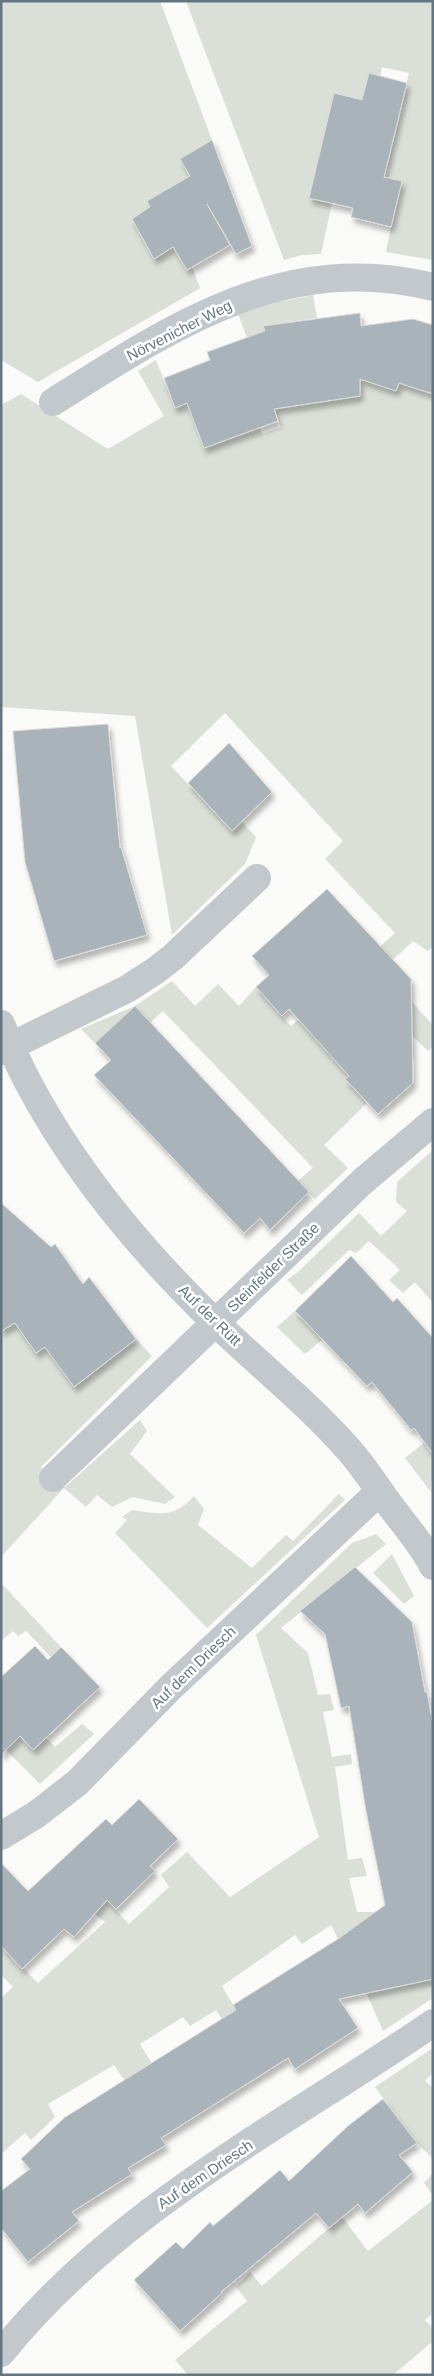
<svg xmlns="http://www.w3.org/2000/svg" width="434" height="2376" viewBox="0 0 434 2376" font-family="Helvetica,sans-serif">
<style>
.green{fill:#dadfd7}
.building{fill:#aab3b9;stroke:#dcdcda;filter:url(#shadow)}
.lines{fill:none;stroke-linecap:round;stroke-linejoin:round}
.minor{stroke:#c3c8cc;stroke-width:28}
.labels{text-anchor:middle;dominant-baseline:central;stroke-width:5;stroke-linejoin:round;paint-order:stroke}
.street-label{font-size:15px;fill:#657683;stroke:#fff}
</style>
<defs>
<filter id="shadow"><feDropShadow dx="3" dy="5.5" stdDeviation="2.5" flood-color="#0004"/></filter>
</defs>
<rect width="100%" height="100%" fill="#fafaf8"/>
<path class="green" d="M 1,1 L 160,1 L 212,140 L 181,159 L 190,176 L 147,201 L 150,207 L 132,219 L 153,258 L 173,247 L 186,269 L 192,267 L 200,288 L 38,382 L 1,360 Z
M 186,1 L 433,1 L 433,260 L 386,252 L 391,227 L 384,177 L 409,73 L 382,67 L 380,75 L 369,73 L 362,100 L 334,93 L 309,198 L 332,203 L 321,254 L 302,255 L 284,260 Z
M 313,295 L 317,318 L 264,326 L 293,406 L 360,396 L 360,381 L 402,374 L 427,382 L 424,391 L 433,394 L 433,946 L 428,951 L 413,941 L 386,966 L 396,985 L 433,1025 L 433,1046 L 428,1051 L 396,1020 L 323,1047 L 349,1076 L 345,1079 L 367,1103 L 324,1145 L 348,1168 L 315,1199 L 298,1181 L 313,1168 L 163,1011 L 150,1023 L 135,1006 L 95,1043 L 81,1029 L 135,1006 L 172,981 L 195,1006 L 218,984 L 239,1006 L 256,987 L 291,1026 L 395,933 L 325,859 L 343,841 L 225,713 L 171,766 L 231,830 L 241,821 L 256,837 L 245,864 L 172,935 L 135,716 L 1,707 L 1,405 L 21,394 L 108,449 L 164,416 L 138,371 L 156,360 L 175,408 L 187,403 L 204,448 L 234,437 L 258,423 L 262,434 L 281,427 L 238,314 L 273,303 Z
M 433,1150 L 433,1303 L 415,1282 L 403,1293 L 389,1280 L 400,1270 L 369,1241 L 356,1253 L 349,1250 L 302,1295 L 287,1280 L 299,1271 L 359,1213 L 381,1236 L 407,1211 L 396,1202 L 397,1182 Z
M 295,1311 L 322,1340 L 305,1354 L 277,1327 Z
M 1,1323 L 6,1328 L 15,1323 L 36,1353 L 45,1347 L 75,1387 L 136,1339 L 152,1356 L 41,1467 L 65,1487 L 140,1420 L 147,1431 L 130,1454 L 175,1497 L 165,1504 L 133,1497 L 112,1507 L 97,1495 L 86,1507 L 64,1488 L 1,1557 Z
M 424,1443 L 433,1454 L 431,1492 L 405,1458 Z
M 339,1494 L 345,1500 L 207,1628 L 115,1533 L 127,1520 L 122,1517 L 132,1510 C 160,1514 173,1519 194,1496 L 204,1509 L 198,1525 L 252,1568 L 286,1535 L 293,1541 Z
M 376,1534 L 386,1544 L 281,1628 L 308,1653 L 318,1695 L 330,1694 L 334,1710 L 323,1712 L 332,1757 L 351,1754 L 352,1764 L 335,1767 L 348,1860 L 362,1858 L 367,1876 L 349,1878 L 357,1912 L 377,1912 L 433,1979 L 433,1998 L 383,2031 L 361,1981 L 345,1934 L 338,1939 L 331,1925 L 302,1944 L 295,1935 L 222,1986 L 247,2029 L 234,2038 L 216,2010 L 190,2026 L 183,2017 L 140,2044 L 179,2108 L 125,2081 L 114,2065 L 48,2104 L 55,2117 L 31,2140 L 25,2133 L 1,2154 L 1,1998 L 13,1987 L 1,1975 L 1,1946 L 38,1983 L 105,1922 L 95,1914 L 58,1873 L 71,1862 L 129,1924 L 169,1887 L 161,1875 L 187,1852 L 230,1897 L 319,1837 L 256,1635 L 352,1543 Z
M 392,1554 L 414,1596 L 404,1604 L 373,1573 Z
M 1,1583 L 61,1647 L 51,1657 L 26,1631 L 18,1636 L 13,1631 L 1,1641 Z
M 1,1717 L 33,1750 L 46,1738 L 55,1747 L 82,1724 L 94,1734 L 40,1784 L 1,1745 Z
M 433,2048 L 433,2073 L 425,2081 L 433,2088 L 433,2159 L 417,2143 L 375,2087 Z
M 433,2173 L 433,2196 L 424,2183 Z
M 433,2200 L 433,2313 L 425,2320 L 433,2328 L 433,2341 L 393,2375 L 188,2375 L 175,2360 L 247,2301 L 236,2287 L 250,2272 L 262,2286 L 342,2217 L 368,2251 Z"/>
<path class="building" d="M 369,73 L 407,83 L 384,177 L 402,181 L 391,227 L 351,217 L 353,208 L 309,198 L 334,93 L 362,100 Z
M 212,140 L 252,246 L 236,254 L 207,204 L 230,245 L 187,270 L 173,247 L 154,259 L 132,219 L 150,207 L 147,201 L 190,176 L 180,159 Z
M 360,313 L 361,326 L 413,319 L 433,325 L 433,394 L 399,383 L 396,391 L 360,379 L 360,396 L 274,409 L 278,421 L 204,448 L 187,403 L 175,408 L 164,378 L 210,360 L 207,352 L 265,331 L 263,326 Z
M 108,724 L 120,848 L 121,847 L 147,935 L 54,961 L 25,862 L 13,731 Z
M 229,743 L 272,792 L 232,831 L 188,783 Z
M 327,889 L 411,979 L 413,1083 L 378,1114 L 345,1079 L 349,1076 L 289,1009 L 282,1016 L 256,987 L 269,975 L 252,956 Z
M 135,1006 L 309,1192 L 270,1230 L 260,1218 L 244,1233 L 94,1075 L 111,1060 L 95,1043 Z
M 1,1203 L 51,1247 L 55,1244 L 83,1284 L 89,1277 L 136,1339 L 74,1387 L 45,1347 L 36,1353 L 15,1323 L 1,1331 Z
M 351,1256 L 393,1302 L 397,1298 L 433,1338 L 433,1454 L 414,1428 L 411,1430 L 372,1382 L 367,1386 L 295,1311 Z
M 355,1567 L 412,1622 L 425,1692 L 427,1692 L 433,1725 L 433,1979 L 339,1999 L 358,2028 L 295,2069 L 288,2058 L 161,2138 L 166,2145 L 128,2168 L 132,2174 L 72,2212 L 79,2221 L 28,2262 L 1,2228 L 1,2191 L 30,2169 L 21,2159 L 64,2118 L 236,2010 L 233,2005 L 338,1939 L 385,1905 L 366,1811 L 349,1706 L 341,1708 L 325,1634 L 300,1611 Z
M 35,1646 L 48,1660 L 61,1647 L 100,1687 L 33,1750 L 20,1736 L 1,1755 L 1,1677 Z
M 139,1799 L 178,1839 L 150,1866 L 155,1871 L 116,1909 L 107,1900 L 74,1937 L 64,1929 L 22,1969 L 1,1946 L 1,1863 L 28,1891 L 106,1819 L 112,1825 Z
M 383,2099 L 417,2143 L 399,2155 L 413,2172 L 365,2213 L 358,2204 L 329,2228 L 316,2213 L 221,2292 L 222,2293 L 180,2331 L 134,2280 L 176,2242 L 183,2249 L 210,2222 L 213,2226 L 280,2170 L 289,2181 L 348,2126 Z"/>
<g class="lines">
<path class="minor" d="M 53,402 C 172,327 284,250 433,287
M 1,1024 C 47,1138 127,1237 215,1322 C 259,1365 308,1403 349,1450 C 364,1467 376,1486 389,1504 C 404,1524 422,1544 433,1566
M 1,1051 L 127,989 L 155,971 L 173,957 L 257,878
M 53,1478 L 363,1181 L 433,1122
M 1,1836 L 37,1814 L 77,1783 L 170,1688 L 380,1491
M 1,2353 C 116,2210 284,2125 433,2023"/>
</g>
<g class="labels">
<g class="street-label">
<text transform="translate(179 330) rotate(-27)">Nörvenicher Weg</text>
<text transform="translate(273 1267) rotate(-44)">Steinfelder Straße</text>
<text transform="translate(210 1315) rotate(44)">Auf der Rütt</text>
<text transform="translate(193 1667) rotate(-44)">Auf dem Driesch</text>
<text transform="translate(205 2174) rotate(-34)">Auf dem Driesch</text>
</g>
</g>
<rect width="434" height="2376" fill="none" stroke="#657683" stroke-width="5"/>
</svg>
